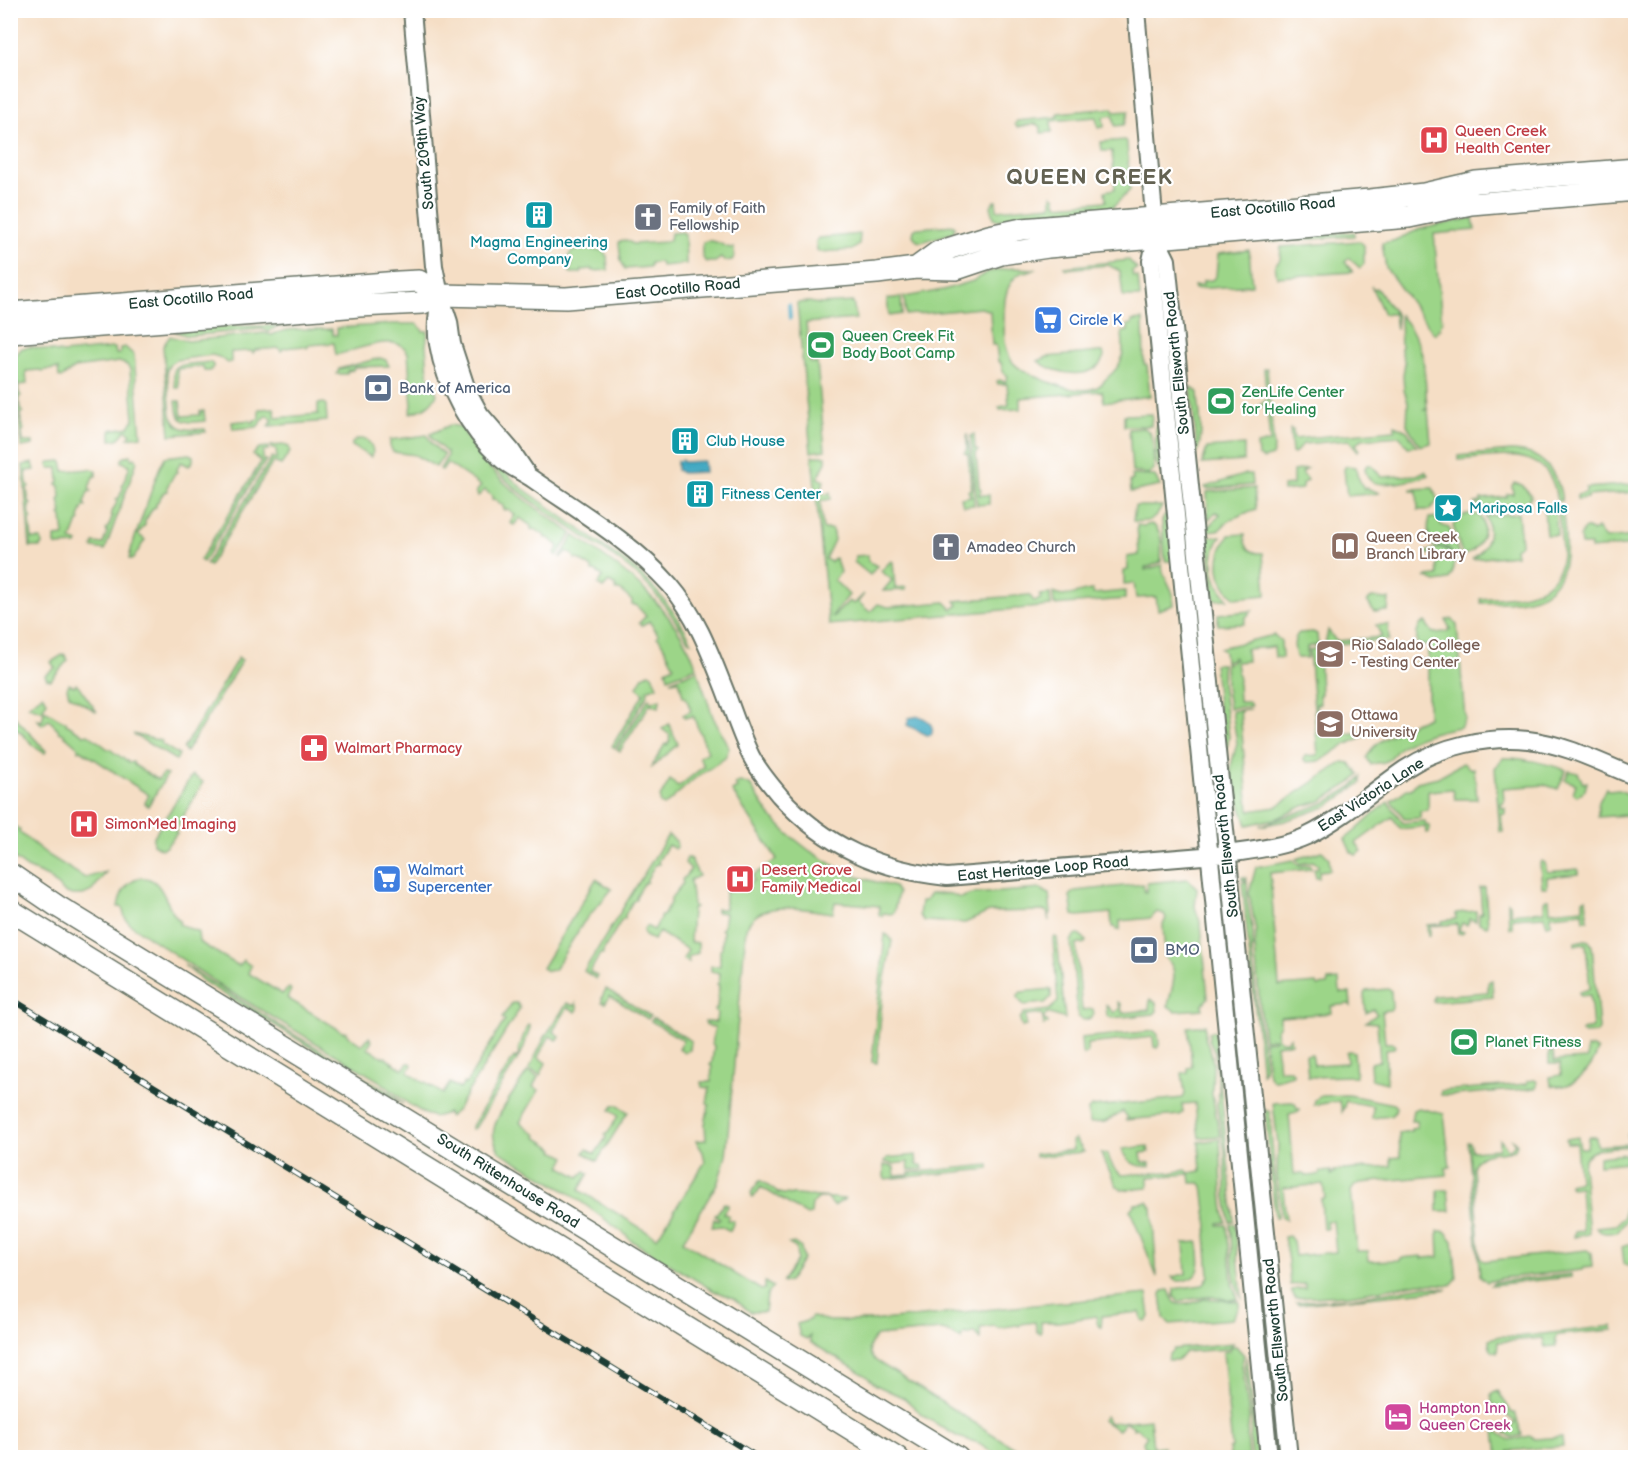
<svg xmlns="http://www.w3.org/2000/svg" width="1646" height="1468" viewBox="0 0 1646 1468" font-family="'Balsamiq Sans',sans-serif">
<style>
.green{fill:#9cd588;stroke:#5e895e;stroke-width:1.5}
.water{fill:#42a9c2;stroke:#30737b;stroke-width:1.5}
.lines{fill:none;stroke-linecap:round;stroke-linejoin:round}
.stream{stroke:#42a9c2;stroke-width:4}
.minor-casing{stroke:#6a7567;stroke-width:20}
.major-casing{stroke:#6a7567;stroke-width:24}
.minor{stroke:#fff;stroke-width:16}
.major{stroke:#fff;stroke-width:21}
.rail-casing{stroke:#1f3d34;stroke-width:6}
.rail{stroke:#fff;stroke-width:4;stroke-dasharray:11;stroke-linecap:butt}
.labels{text-anchor:middle;dominant-baseline:central;stroke-width:4.5;stroke-linejoin:round;paint-order:stroke}
.health-label{font-size:15px;fill:#be3a42;stroke:#fff;text-anchor:start}
.street-label{font-size:15px;fill:#1f3d34;stroke:#fff}
.worship-label{font-size:15px;fill:#5b616d;stroke:#fff;text-anchor:start}
.culture-label{font-size:15px;fill:#0d838f;stroke:#fff;text-anchor:start}
.shop-label{font-size:15px;fill:#366cbe;stroke:#fff;text-anchor:start}
.leisure-label{font-size:15px;fill:#27864d;stroke:#fff;text-anchor:start}
.service-label{font-size:15px;fill:#4e5e75;stroke:#fff;text-anchor:start}
.education-label{font-size:15px;fill:#785e54;stroke:#fff;text-anchor:start}
.hotel-label{font-size:15px;fill:#b23c85;stroke:#fff;text-anchor:start}
.district-label{font-size:21px;font-weight:bold;letter-spacing:1.5px;fill:#636252;stroke:#fff}
</style>
<rect width="100%" height="100%" fill="#fff"/>
<filter id="ink" filterUnits="userSpaceOnUse"><feTurbulence type="fractalNoise" baseFrequency=".0167" numOctaves="2"/><feDisplacementMap in="SourceGraphic" scale="12" xChannelSelector="R" yChannelSelector="G"/><feConvolveMatrix kernelMatrix="1 2 1 2 8 2 1 2 1" color-interpolation-filters="sRGB"/></filter>
<filter id="wash" filterUnits="userSpaceOnUse"><feTurbulence type="fractalNoise" baseFrequency=".008" numOctaves="4" result="noise"/><feDisplacementMap in="SourceGraphic" scale="24" xChannelSelector="R" yChannelSelector="G"/><feGaussianBlur stdDeviation="1.35" result="paint"/><feColorMatrix in="noise" values="0 0 0 0 0 0 0 0 0 0 0 0 0 0 0 0 0 1.4 0 .05"/><feComposite in="paint" operator="in"/></filter>
<g filter="url(#wash)">
<rect width="100%" height="100%" fill="#f5dec5"/>
<path class="green" d="M 1113,108 L 1114,112 L 1129,111 L 1124,125 L 1115,126 L 1113,115 L 1103,117 L 1104,127 L 1098,128 L 1096,117 L 1051,121 L 1052,132 L 1041,133 L 1041,127 L 1036,124 L 1017,127 L 1015,124 L 1017,121 L 1058,117 L 1058,113 Z
M 1125,140 L 1127,143 L 1130,190 L 1113,207 L 1097,209 L 1096,206 L 1088,207 L 1088,209 L 1033,214 L 998,220 L 994,218 L 991,206 L 994,201 L 996,201 L 997,210 L 1052,205 L 1052,195 L 1055,196 L 1057,205 L 1106,201 L 1105,191 L 1115,189 L 1112,151 L 1102,151 L 1101,142 Z
M 1473,218 L 1475,230 L 1434,234 L 1442,323 L 1438,331 L 1434,334 L 1386,268 L 1382,243 L 1393,241 L 1420,229 Z
M 954,225 L 955,227 L 953,233 L 921,242 L 917,241 L 913,235 L 914,230 L 917,228 Z
M 683,232 L 685,235 L 686,264 L 661,266 L 660,262 L 650,263 L 650,267 L 625,269 L 621,261 L 619,243 L 620,241 L 626,240 L 633,244 L 666,242 L 670,240 L 671,233 Z
M 1354,232 L 1354,236 L 1272,242 L 1271,239 Z
M 860,234 L 859,245 L 852,250 L 820,252 L 817,250 L 816,241 L 819,238 Z
M 706,241 C 720,239 723,249 734,248 L 734,257 L 732,260 L 724,261 L 721,258 L 715,262 L 706,262 C 701,257 701,249 703,243 Z
M 1359,241 L 1364,245 L 1364,264 L 1360,268 L 1349,258 L 1345,262 L 1353,272 L 1277,277 L 1275,265 L 1280,260 L 1281,247 Z
M 579,249 L 602,250 L 607,256 L 608,270 L 593,271 L 592,269 L 582,270 L 581,273 L 571,273 L 569,271 L 572,263 L 570,262 L 569,256 L 571,252 Z
M 1249,250 L 1252,285 L 1195,289 L 1194,286 L 1203,285 L 1203,281 L 1212,280 L 1216,276 L 1218,254 Z
M 1129,260 L 1137,269 L 1132,271 L 1133,277 L 1138,277 L 1140,297 L 1123,297 L 1120,271 L 1108,265 L 1066,269 L 1064,267 Z
M 1012,268 L 1036,269 C 1031,272 1023,271 1019,274 C 1004,285 1004,304 1004,320 C 1004,333 1004,348 1011,360 C 1016,368 1028,373 1037,377 C 1052,384 1083,396 1099,386 C 1103,384 1105,379 1108,377 C 1125,363 1124,353 1122,332 L 1128,331 L 1128,325 L 1132,324 L 1132,321 L 1143,320 L 1144,364 L 1147,365 L 1150,396 L 1104,402 L 1102,391 L 1020,398 L 1020,409 L 1000,410 L 999,407 L 1009,405 L 1007,384 L 998,384 L 997,381 L 1000,380 L 1005,382 L 1008,376 L 1003,372 L 1001,363 L 998,361 L 996,345 L 992,345 L 990,311 L 981,308 L 906,315 L 904,297 L 943,290 L 973,281 L 987,272 Z
M 1371,286 L 1373,289 L 1376,288 L 1397,316 L 1396,330 L 1394,314 L 1384,314 Z
M 901,297 L 902,314 L 889,316 L 887,299 Z
M 809,302 L 819,304 L 853,302 L 856,319 L 806,323 L 810,363 L 817,363 L 825,450 L 811,452 L 797,303 Z
M 1400,315 C 1428,347 1424,368 1427,408 L 1424,410 L 1428,410 L 1431,443 L 1420,446 L 1407,425 L 1408,402 L 1404,390 L 1403,375 L 1405,363 L 1401,351 Z
M 392,324 L 418,324 L 423,331 L 428,331 L 426,345 L 428,375 L 437,394 C 431,406 423,410 410,413 L 412,406 L 408,353 C 398,331 354,351 336,355 L 334,343 L 309,345 L 307,348 L 304,346 L 284,348 L 281,351 L 279,348 L 255,350 L 253,353 L 251,351 L 231,352 L 231,362 L 228,363 L 219,357 L 212,355 L 176,360 L 170,364 L 167,370 L 171,415 C 177,432 190,430 205,429 L 206,432 L 170,435 L 163,346 L 170,336 L 188,341 L 264,333 L 272,335 C 289,326 313,330 332,329 L 333,335 L 337,335 L 337,328 Z
M 231,326 L 291,326 L 276,327 L 269,332 L 262,329 L 188,336 L 174,331 Z
M 32,347 L 63,353 L 112,348 L 115,348 L 116,354 L 120,354 L 120,348 L 125,347 L 134,355 L 141,436 L 128,438 L 131,434 L 126,430 L 118,439 L 111,440 L 111,430 L 129,427 L 134,419 L 130,369 L 127,365 L 119,362 L 75,368 L 61,378 L 59,377 L 58,369 L 45,370 L 43,372 L 40,370 L 26,371 L 27,384 L 18,385 L 19,393 L 21,396 L 19,398 L 20,409 L 23,412 L 20,414 L 22,427 L 24,429 L 22,432 L 23,442 L 33,442 L 33,445 L 21,447 L 15,356 L 22,348 Z
M 1099,352 L 1103,352 L 1104,356 C 1095,382 1055,375 1038,361 L 1047,357 Z
M 380,358 L 386,360 L 389,366 L 354,367 L 353,370 L 347,371 L 347,374 L 337,374 L 339,369 Z
M 210,362 L 214,366 L 210,371 L 204,371 L 203,366 L 177,369 L 179,388 L 175,388 C 175,383 172,372 175,368 C 179,363 203,363 210,362 Z
M 1267,368 L 1274,449 L 1272,456 L 1264,459 L 1258,456 L 1257,445 L 1270,442 L 1267,408 L 1259,406 L 1267,399 L 1264,369 Z
M 1191,387 L 1198,392 C 1198,409 1207,445 1193,456 L 1192,449 L 1196,441 Z
M 176,401 L 180,401 L 182,416 L 200,415 L 200,411 L 204,411 L 205,421 C 183,423 178,424 176,401 Z
M 324,403 L 326,405 L 327,421 L 268,426 L 273,420 L 267,415 L 257,427 L 233,429 L 232,422 L 250,420 L 250,422 L 254,422 L 254,420 L 259,419 L 259,409 L 274,408 L 276,418 L 318,414 L 318,404 Z
M 1152,414 L 1151,426 L 1124,426 L 1124,415 Z
M 1161,421 L 1167,477 L 1161,475 L 1156,461 L 1156,426 Z
M 450,425 L 462,427 C 485,476 529,503 572,533 L 557,556 L 555,553 L 559,546 L 548,538 L 545,538 L 544,535 L 535,529 L 531,530 L 531,526 L 520,518 L 514,525 L 510,523 L 515,515 L 509,510 L 504,510 L 503,506 L 495,499 L 492,500 L 492,496 L 485,490 L 478,496 L 476,492 L 481,486 L 447,463 L 442,470 L 440,469 L 447,457 L 447,453 L 433,440 L 430,434 Z
M 1395,425 L 1407,431 L 1417,446 L 1408,447 L 1400,436 L 1362,439 L 1356,444 L 1359,449 L 1358,451 L 1349,440 L 1303,444 L 1294,454 L 1292,453 L 1290,429 L 1293,430 L 1294,439 L 1395,430 Z
M 1144,428 L 1150,432 L 1153,445 L 1154,470 L 1149,474 L 1132,472 L 1129,429 Z
M 967,434 L 972,467 L 974,505 L 963,506 L 961,498 L 971,496 L 968,491 L 971,488 L 968,454 L 965,453 L 967,449 Z
M 974,434 L 975,449 L 978,451 L 976,454 L 979,487 L 981,490 L 979,495 L 989,495 L 989,504 L 977,505 L 971,441 L 971,436 Z
M 427,435 L 432,444 L 444,455 L 436,467 L 415,455 L 393,452 L 390,446 L 390,440 Z
M 471,436 L 495,463 L 521,487 L 630,565 C 656,587 676,612 692,642 L 688,640 C 671,613 653,587 627,567 C 583,532 493,487 471,436 Z
M 357,439 L 366,439 C 371,444 375,451 371,457 L 352,446 L 352,443 Z
M 284,445 L 289,447 L 290,452 L 281,465 L 273,462 L 209,566 L 206,564 L 272,457 L 277,459 L 276,449 L 272,449 L 271,446 Z
M 1244,445 L 1244,461 L 1202,464 L 1207,448 Z
M 268,447 L 268,450 L 263,451 L 263,460 L 266,460 L 203,562 L 200,560 L 261,462 L 253,455 L 259,448 Z
M 1511,451 C 1541,450 1559,473 1562,501 L 1557,501 C 1551,443 1500,457 1458,460 L 1458,456 Z
M 189,454 L 193,456 L 193,461 L 189,466 L 181,462 L 177,469 L 178,472 L 175,473 L 167,487 L 168,491 L 164,492 L 156,504 L 156,507 L 153,508 L 145,521 L 145,525 L 138,534 L 145,540 L 133,559 L 129,559 L 132,546 L 159,469 L 165,457 Z
M 131,455 L 131,459 L 135,458 L 137,461 L 105,550 L 93,548 L 94,543 L 103,544 L 107,532 L 106,529 L 108,528 L 112,517 L 111,514 L 117,502 L 116,499 L 119,498 L 123,488 L 122,485 L 124,483 L 130,465 L 122,462 L 122,459 L 126,456 Z
M 812,456 L 826,456 L 826,462 L 818,478 L 824,481 L 820,492 L 826,495 L 830,492 L 831,499 L 820,501 L 823,529 L 832,529 L 834,540 L 825,559 L 831,562 L 834,558 L 836,559 L 840,572 L 834,580 L 849,595 L 832,616 L 833,617 L 849,601 L 854,604 L 864,594 L 858,602 L 870,612 L 878,604 L 888,607 L 945,602 L 952,609 L 958,605 L 955,601 L 1029,595 L 1035,602 L 1041,598 L 1039,595 L 1050,594 L 1051,606 L 829,625 Z
M 62,461 L 64,471 L 90,469 L 96,470 L 96,476 L 93,477 L 89,488 L 91,491 L 88,492 L 84,503 L 86,506 L 83,507 L 79,518 L 80,521 L 78,522 L 71,540 L 78,543 L 77,545 L 57,546 L 55,544 L 55,537 L 64,536 L 62,517 L 60,515 L 62,513 L 59,500 L 61,498 L 60,486 L 57,484 L 59,481 L 58,468 L 49,468 L 48,464 L 50,462 Z
M 33,463 L 35,470 L 26,471 L 27,484 L 29,486 L 27,489 L 29,502 L 31,504 L 29,506 L 30,516 L 32,518 L 30,521 L 32,539 L 41,539 L 42,544 L 40,547 L 30,547 L 23,465 Z
M 1367,465 L 1372,465 L 1381,477 L 1417,475 L 1425,471 L 1428,475 C 1417,480 1381,488 1371,481 C 1367,478 1366,473 1365,468 Z
M 1346,466 L 1356,467 L 1357,475 L 1364,489 L 1366,488 L 1380,493 L 1347,496 L 1344,469 Z
M 1307,469 L 1302,473 L 1307,480 L 1302,484 L 1302,489 L 1283,491 L 1283,486 L 1293,485 L 1293,471 Z
M 1246,474 L 1251,474 L 1252,485 L 1207,489 L 1205,487 Z
M 1132,475 L 1155,476 L 1160,486 L 1131,492 L 1130,481 L 1133,480 Z
M 1515,483 L 1522,485 L 1532,496 L 1524,504 L 1480,508 L 1475,503 L 1481,502 L 1481,499 L 1507,497 L 1507,494 L 1513,494 L 1512,485 Z
M 1635,484 L 1635,492 L 1588,496 L 1588,498 L 1577,499 L 1577,495 L 1586,493 L 1586,488 Z
M 1254,488 L 1256,509 L 1231,519 L 1219,530 L 1207,531 L 1207,525 L 1211,525 L 1220,514 L 1216,512 L 1208,520 L 1207,492 Z
M 1433,488 L 1438,501 L 1429,510 L 1418,510 L 1417,491 L 1411,491 L 1411,489 Z
M 1135,506 L 1162,506 C 1156,521 1147,523 1133,521 Z
M 1558,507 L 1562,507 C 1566,542 1575,589 1528,599 C 1513,603 1496,602 1481,603 L 1480,599 C 1512,596 1559,599 1562,554 C 1562,539 1559,522 1558,507 Z
M 1544,508 L 1555,508 L 1557,535 L 1546,535 Z
M 1170,513 L 1175,561 L 1165,561 L 1162,521 L 1165,515 Z
M 1518,513 L 1521,544 L 1515,548 L 1516,555 L 1472,559 C 1487,549 1493,532 1485,516 Z
M 1478,514 C 1491,529 1479,550 1463,556 L 1453,526 L 1459,516 Z
M 1439,517 L 1441,525 L 1449,528 L 1460,557 L 1455,558 L 1448,548 L 1433,546 C 1428,537 1427,527 1430,518 Z
M 1151,524 C 1164,529 1161,550 1161,562 L 1145,568 L 1145,570 L 1162,565 L 1163,572 L 1172,591 L 1174,605 L 1158,610 L 1156,597 L 1136,598 L 1134,583 L 1124,584 L 1124,571 L 1128,570 L 1127,557 L 1139,555 L 1137,525 L 1144,526 Z
M 1597,528 L 1605,539 L 1635,536 L 1635,545 L 1591,549 L 1591,545 L 1581,545 L 1580,537 L 1583,530 L 1586,528 L 1593,532 Z
M 1245,534 C 1243,546 1250,554 1263,553 L 1266,595 L 1235,598 C 1215,580 1214,557 1229,535 Z
M 574,535 C 627,572 672,605 697,667 L 668,678 L 666,670 L 674,666 L 659,638 L 657,637 L 658,634 L 649,621 L 642,626 L 639,623 L 646,616 L 636,605 L 632,605 L 632,601 L 620,590 L 616,590 L 616,586 L 609,582 L 603,588 L 598,585 L 603,576 L 595,571 L 592,571 L 592,568 L 578,559 L 575,559 L 574,556 L 567,551 L 560,558 Z
M 1221,536 C 1208,557 1211,580 1228,599 L 1214,600 L 1208,537 Z
M 1441,547 C 1456,552 1458,568 1448,580 L 1436,582 L 1425,577 L 1438,576 L 1436,554 L 1427,554 L 1426,552 Z
M 868,555 L 868,561 L 877,566 L 870,575 L 854,562 L 855,556 Z
M 891,561 L 893,562 L 895,588 L 906,587 L 906,590 L 883,591 L 892,580 L 881,571 Z
M 1092,590 L 1093,594 L 1125,591 L 1125,599 L 1054,605 L 1053,593 C 1064,600 1080,591 1092,590 Z
M 1372,598 L 1389,599 L 1388,611 L 1374,612 L 1367,601 Z
M 1252,611 L 1246,617 L 1244,624 L 1218,625 L 1218,614 Z
M 1452,619 L 1457,625 L 1465,718 L 1460,727 C 1441,730 1418,736 1402,746 C 1395,751 1392,759 1384,762 C 1379,764 1376,762 1371,765 L 1367,758 C 1371,740 1412,724 1428,717 L 1428,664 L 1416,662 L 1418,660 L 1428,660 L 1428,645 L 1417,645 C 1416,636 1417,625 1425,622 L 1433,633 L 1446,632 L 1450,629 L 1446,620 Z
M 1376,625 L 1388,625 L 1389,640 L 1325,645 L 1328,630 L 1336,641 L 1382,637 Z
M 1313,632 L 1317,634 L 1318,645 L 1307,647 L 1307,658 L 1297,658 C 1294,651 1292,639 1299,633 Z
M 1274,635 L 1281,641 L 1282,658 L 1275,657 L 1274,647 L 1246,649 L 1247,661 L 1236,662 L 1239,681 L 1238,683 L 1239,702 L 1249,702 L 1251,706 L 1229,708 L 1226,686 L 1225,663 L 1230,663 L 1235,659 L 1233,657 L 1230,660 L 1225,661 L 1224,652 L 1220,648 Z
M 1319,648 L 1321,694 L 1319,695 L 1320,704 L 1316,704 L 1317,716 L 1326,715 L 1327,735 L 1368,732 L 1368,734 L 1343,746 L 1321,761 L 1307,762 L 1304,760 L 1305,756 L 1318,755 L 1309,650 Z
M 64,654 L 68,660 L 51,680 L 47,679 L 45,675 L 55,668 L 51,662 Z
M 238,658 L 242,660 L 186,752 L 183,749 Z
M 1214,664 L 1222,664 L 1222,683 L 1229,737 L 1226,755 L 1226,772 L 1227,781 L 1236,801 L 1236,813 L 1229,817 Z
M 697,670 L 713,717 L 729,748 L 725,758 L 694,779 L 664,806 L 660,803 L 660,797 L 670,780 L 678,787 L 704,766 L 699,757 L 708,752 L 693,716 L 685,718 L 683,715 L 691,711 L 686,697 L 683,696 L 679,680 L 670,681 Z
M 649,673 L 652,675 L 657,686 L 647,690 L 648,694 L 615,748 L 612,746 L 644,693 L 637,687 L 643,676 Z
M 69,684 L 74,686 L 76,684 L 78,685 L 97,712 L 69,695 L 67,688 Z
M 42,695 L 47,701 L 43,709 L 63,721 L 66,721 L 66,724 L 84,735 L 88,734 L 108,749 L 111,749 L 112,751 L 130,763 L 133,762 L 134,765 L 158,780 L 163,774 L 167,775 L 148,806 L 145,803 L 149,795 L 81,750 L 78,751 L 78,747 L 62,733 L 59,732 L 58,729 L 49,720 L 42,725 L 38,720 L 42,721 L 44,711 L 28,706 Z
M 649,698 L 651,702 L 660,699 L 659,707 L 650,704 L 620,751 L 617,749 Z
M 1251,709 L 1240,711 L 1249,811 L 1276,807 L 1343,762 L 1350,763 L 1359,774 L 1351,783 L 1321,801 L 1301,807 L 1278,818 L 1247,825 L 1231,778 L 1231,766 L 1237,743 L 1232,711 Z
M 13,715 L 46,751 L 45,753 C 30,748 25,731 11,726 L 11,716 Z
M 669,724 L 678,744 L 651,768 L 665,744 L 667,745 L 670,740 L 669,738 L 670,735 L 662,729 Z
M 133,734 L 162,741 L 161,744 L 179,755 L 176,760 L 174,759 Z
M 1503,758 C 1521,757 1549,764 1566,770 L 1558,789 L 1545,785 L 1503,788 L 1504,802 L 1501,803 L 1502,808 L 1505,808 L 1505,814 L 1501,815 L 1503,832 L 1500,832 L 1495,768 Z
M 1463,763 L 1471,769 L 1474,768 L 1477,799 L 1455,799 L 1453,789 L 1428,791 L 1428,810 L 1420,811 L 1420,818 L 1405,819 L 1391,801 L 1407,789 L 1411,789 L 1417,782 L 1438,777 Z
M 1569,771 L 1578,773 L 1583,783 L 1587,782 L 1585,790 L 1577,796 L 1573,793 L 1576,784 L 1565,780 Z
M 192,775 L 203,782 L 175,831 L 177,833 L 166,847 L 161,849 L 153,844 L 153,838 Z
M 1361,777 L 1361,783 L 1328,806 L 1285,821 L 1260,826 L 1327,802 L 1353,786 Z
M 740,782 L 750,785 L 769,814 L 787,833 L 810,851 L 848,874 L 894,887 L 898,893 L 894,912 L 891,914 L 883,913 L 882,916 L 879,915 L 879,906 L 835,902 L 833,913 C 805,910 761,897 746,928 L 726,1156 L 718,1182 L 683,1241 L 761,1290 L 765,1289 L 765,1282 L 773,1287 L 767,1295 L 765,1312 L 750,1312 L 733,1298 L 714,1291 L 630,1240 L 626,1235 L 569,1193 L 500,1152 C 496,1146 492,1137 494,1129 C 496,1115 519,1085 528,1071 L 538,1077 L 533,1087 L 539,1090 L 520,1122 L 537,1135 L 536,1137 L 555,1149 L 554,1151 L 566,1157 L 561,1167 L 579,1177 L 585,1171 L 589,1173 L 579,1190 L 657,1238 L 705,1162 L 703,1152 L 696,1141 L 706,1140 L 705,1124 L 709,1105 L 707,1103 L 710,1088 L 702,1087 L 701,1082 L 711,1082 L 712,1067 L 710,1065 L 712,1063 L 714,1046 L 712,1044 L 715,1027 L 707,1026 L 705,1022 L 716,1022 L 717,1013 L 715,1010 L 717,1008 L 719,986 L 717,984 L 719,982 L 720,973 L 711,971 L 711,966 L 720,966 L 720,950 L 722,948 L 723,931 L 721,929 L 723,928 L 725,913 L 716,912 L 716,909 L 725,909 L 725,891 L 732,891 L 737,888 L 739,890 L 754,880 L 752,876 L 777,859 L 732,791 L 737,788 L 735,784 Z
M 1606,788 L 1608,791 L 1619,790 L 1635,797 L 1635,816 L 1628,815 L 1598,817 L 1598,804 Z
M 1388,802 L 1403,823 L 1425,821 L 1426,825 L 1429,826 L 1429,832 L 1426,833 L 1425,826 L 1401,829 L 1392,817 L 1356,843 L 1362,851 L 1356,855 L 1351,852 L 1345,839 C 1361,828 1373,813 1388,802 Z
M 10,823 L 20,830 L 19,832 L 48,855 L 85,878 L 106,872 L 92,891 L 83,895 L 72,895 L 64,892 L 48,877 L 27,868 L 11,856 Z
M 668,835 L 676,841 L 677,847 L 675,849 L 668,845 L 658,861 L 659,864 L 655,865 L 647,879 L 647,882 L 644,883 L 636,897 L 636,900 L 633,901 L 625,915 L 625,918 L 622,919 L 603,951 L 603,954 L 600,954 L 590,972 L 597,976 L 596,979 L 584,971 Z
M 1322,851 L 1329,858 L 1330,870 L 1319,871 L 1319,878 L 1316,878 L 1314,868 L 1318,868 L 1318,865 L 1313,861 L 1300,864 L 1296,859 Z
M 687,858 L 690,858 L 699,876 L 690,880 L 693,905 L 695,907 L 692,909 L 690,942 L 698,943 L 698,953 L 688,957 L 689,963 L 683,959 L 688,950 L 659,932 L 653,940 L 645,936 L 643,931 L 646,926 L 654,930 L 660,919 L 660,916 L 663,916 L 671,901 L 671,898 L 683,883 L 682,880 L 691,869 L 685,863 Z
M 1293,860 L 1299,866 L 1310,865 L 1311,869 L 1270,873 L 1279,986 L 1317,983 L 1318,986 L 1327,985 L 1328,981 L 1339,980 L 1340,993 L 1350,993 L 1351,1006 L 1349,1004 L 1331,1006 L 1332,1013 L 1280,1017 L 1280,1025 L 1276,1031 L 1277,1037 L 1281,1041 L 1287,1041 L 1290,1037 L 1291,1043 L 1276,1045 L 1279,1070 L 1291,1070 L 1294,1075 C 1286,1076 1281,1080 1273,1080 L 1269,1076 L 1264,1041 L 1275,1040 L 1275,1038 L 1264,1039 L 1259,997 L 1255,948 L 1256,932 L 1249,893 L 1256,867 Z
M 1542,861 L 1545,863 L 1547,872 L 1578,869 L 1578,874 L 1547,877 L 1547,887 L 1542,887 L 1540,863 Z
M 1242,877 L 1245,877 L 1247,882 L 1247,899 L 1253,934 L 1252,953 L 1256,998 L 1265,1067 L 1262,1075 L 1242,883 L 1245,882 L 1245,880 L 1242,880 Z
M 139,878 C 165,875 164,908 180,921 L 179,924 L 198,932 L 199,942 L 239,966 L 243,960 L 251,966 L 248,973 L 282,994 L 289,988 L 291,990 L 287,998 L 343,1032 L 346,1032 L 347,1035 L 362,1045 L 369,1037 L 372,1041 L 367,1048 L 383,1057 L 386,1057 L 387,1059 L 403,1069 L 408,1063 L 411,1063 L 412,1065 L 408,1072 L 424,1083 L 426,1082 L 427,1084 L 443,1094 L 450,1083 L 460,1089 L 464,1083 L 466,1084 L 505,1020 L 502,1018 L 512,1003 L 517,1003 L 520,1008 L 456,1111 L 449,1117 L 448,1113 L 434,1117 L 425,1114 L 410,1105 L 381,1082 L 226,989 L 131,925 L 125,918 L 122,907 L 118,907 C 120,893 126,883 139,878 Z
M 596,879 L 612,889 L 583,923 L 554,970 L 547,971 L 542,968 Z
M 1188,879 L 1197,888 L 1195,907 L 1201,925 L 1208,998 L 1202,1005 L 1203,1009 L 1175,1011 L 1168,1006 C 1170,991 1182,970 1165,958 L 1163,925 L 1166,918 L 1164,914 L 1157,912 L 1151,918 L 1120,921 L 1120,930 L 1116,930 L 1115,927 L 1112,927 L 1111,913 L 1078,916 L 1073,915 L 1070,896 L 1075,891 L 1143,884 L 1144,892 L 1146,892 L 1147,883 Z
M 1485,887 L 1488,924 L 1487,926 L 1479,923 L 1479,914 L 1482,913 L 1480,888 Z
M 1041,889 L 1049,894 L 1051,913 L 1048,916 L 1049,921 L 1047,911 L 989,912 L 965,923 L 924,921 L 919,915 L 921,901 L 925,901 L 930,894 L 951,894 L 960,898 L 971,894 Z
M 1586,898 L 1588,920 L 1584,920 L 1583,912 L 1551,915 L 1551,924 L 1547,925 L 1544,916 L 1512,918 L 1512,928 L 1509,928 L 1508,902 L 1510,904 L 1511,914 L 1544,911 L 1544,901 L 1546,899 L 1549,899 L 1550,911 L 1583,908 L 1583,900 Z
M 1476,911 L 1476,921 L 1470,919 L 1467,925 L 1462,923 L 1459,930 L 1464,932 L 1462,934 L 1458,933 L 1457,924 L 1430,926 L 1430,936 L 1428,936 L 1427,925 L 1442,924 L 1442,921 L 1456,919 L 1456,913 Z
M 885,934 L 889,936 L 892,941 L 883,988 L 877,1063 L 872,1062 Z
M 1079,935 L 1083,937 L 1086,941 L 1085,943 L 1076,945 L 1082,1010 L 1093,1009 L 1094,1014 L 1091,1018 L 1084,1020 L 1078,1017 L 1071,942 L 1074,936 Z
M 1055,937 L 1057,938 L 1065,1019 L 1047,1013 L 1043,1019 L 1048,1022 L 1048,1024 L 1044,1025 L 1042,1014 L 1026,1016 L 1026,1026 L 1022,1027 L 1020,1019 L 1024,1013 L 1049,1010 L 1058,1002 L 1053,940 Z
M 1585,940 L 1589,941 L 1592,945 L 1599,1029 L 1597,1033 L 1585,1034 L 1582,1032 L 1582,1030 L 1593,1028 L 1590,995 L 1580,996 L 1579,992 L 1590,989 L 1586,944 L 1575,945 L 1575,942 Z
M 184,965 L 298,1037 C 320,1049 340,1062 361,1076 C 376,1085 392,1091 403,1104 L 204,982 Z
M 1492,980 L 1493,997 L 1433,1002 L 1434,996 L 1488,992 L 1488,982 Z
M 606,989 L 650,1016 L 648,1019 L 610,996 L 605,1003 L 602,1002 L 602,997 Z
M 1051,989 L 1051,997 L 1045,1003 L 1024,1005 L 1018,999 L 1018,995 L 1021,992 Z
M 1388,989 L 1391,991 L 1392,1008 L 1390,1010 L 1382,1011 L 1385,1043 L 1392,1043 L 1395,1046 L 1394,1048 L 1385,1049 L 1387,1083 L 1371,1079 L 1370,1063 L 1380,1061 L 1377,1023 L 1366,1022 L 1377,1014 L 1373,1009 L 1366,1013 L 1364,994 L 1366,991 Z
M 1150,999 L 1156,1003 L 1157,1011 L 1154,1014 L 1112,1018 L 1107,1016 L 1106,1005 L 1114,1013 L 1120,1008 L 1118,1002 L 1121,1004 L 1122,1013 L 1149,1010 Z
M 567,1003 L 574,1006 L 576,1003 L 578,1009 L 576,1012 L 568,1007 L 553,1031 L 560,1037 L 557,1040 L 550,1036 L 538,1057 L 546,1063 L 540,1075 L 529,1069 L 545,1037 Z
M 653,1018 L 691,1041 L 690,1050 L 684,1052 L 679,1049 L 683,1040 L 651,1021 Z
M 1205,1025 L 1205,1038 L 1211,1052 L 1213,1063 L 1212,1094 L 1220,1136 L 1199,1138 L 1195,1103 L 1182,1104 L 1183,1112 L 1180,1115 L 1125,1120 L 1128,1118 L 1123,1111 L 1105,1122 L 1089,1123 L 1088,1110 L 1092,1107 L 1183,1098 L 1185,1094 L 1182,1073 L 1188,1072 L 1188,1068 L 1192,1067 L 1188,1027 Z
M 527,1026 L 529,1025 L 530,1028 L 523,1050 L 475,1128 L 472,1129 L 472,1126 L 514,1057 L 516,1058 L 520,1053 L 518,1051 Z
M 1155,1031 L 1158,1035 L 1159,1045 L 1157,1048 L 1154,1047 L 1153,1037 L 1087,1044 L 1087,1054 L 1084,1055 L 1082,1053 L 1081,1038 Z
M 1215,1031 L 1234,1221 L 1230,1222 L 1226,1196 L 1225,1151 L 1217,1104 L 1219,1089 L 1215,1052 L 1209,1039 L 1209,1032 Z
M 1594,1047 L 1598,1050 C 1593,1068 1573,1092 1551,1085 L 1550,1077 L 1561,1075 L 1560,1064 L 1549,1064 L 1549,1052 L 1553,1052 L 1554,1061 L 1587,1059 L 1587,1048 Z
M 1348,1051 L 1354,1052 L 1356,1076 L 1308,1077 L 1306,1055 L 1312,1054 L 1314,1065 L 1347,1063 L 1346,1052 Z
M 1535,1080 L 1537,1082 L 1537,1088 L 1455,1095 L 1441,1095 L 1441,1091 L 1527,1084 L 1527,1081 Z
M 1348,1095 L 1393,1104 L 1396,1107 L 1395,1112 L 1391,1116 L 1372,1118 L 1373,1106 L 1346,1101 L 1342,1112 L 1340,1101 L 1314,1105 L 1315,1100 L 1321,1096 Z
M 1292,1102 L 1295,1103 L 1297,1109 L 1300,1109 L 1300,1111 L 1289,1114 L 1294,1174 L 1304,1174 L 1306,1176 L 1319,1175 L 1321,1172 L 1331,1171 L 1331,1175 L 1334,1174 L 1334,1171 L 1391,1166 L 1391,1158 L 1400,1157 L 1399,1133 L 1411,1131 L 1411,1129 L 1417,1128 L 1416,1121 L 1411,1121 L 1413,1110 L 1419,1108 L 1444,1114 L 1450,1167 L 1446,1168 L 1447,1175 L 1360,1183 L 1355,1185 L 1351,1191 L 1357,1251 L 1368,1251 L 1369,1261 L 1400,1260 L 1401,1258 L 1422,1256 L 1422,1258 L 1439,1257 L 1438,1231 L 1445,1231 L 1453,1241 L 1457,1278 L 1451,1285 L 1420,1283 L 1349,1295 L 1295,1298 L 1291,1290 L 1305,1288 L 1305,1284 L 1290,1285 L 1288,1261 L 1284,1237 L 1289,1236 L 1293,1241 L 1295,1256 L 1336,1252 L 1333,1221 L 1326,1221 L 1327,1229 L 1323,1229 L 1321,1199 L 1325,1198 L 1323,1184 L 1283,1188 L 1286,1220 L 1282,1218 L 1277,1174 L 1278,1145 L 1273,1103 Z
M 617,1105 L 628,1112 L 597,1161 L 584,1153 L 587,1149 L 595,1154 L 606,1138 L 605,1134 L 608,1133 L 618,1116 L 610,1110 L 613,1106 Z
M 1265,1110 L 1270,1112 C 1272,1148 1275,1182 1278,1217 L 1275,1218 Z
M 1630,1133 L 1631,1146 C 1614,1148 1585,1144 1583,1166 L 1589,1234 L 1574,1237 L 1575,1232 L 1583,1231 L 1580,1187 L 1571,1188 L 1569,1184 L 1579,1181 L 1576,1143 L 1567,1143 L 1566,1139 L 1578,1137 L 1580,1148 L 1587,1148 L 1588,1137 L 1596,1137 L 1597,1146 L 1628,1144 L 1628,1134 Z
M 1511,1138 L 1517,1144 L 1515,1149 C 1500,1155 1480,1147 1473,1167 L 1480,1258 L 1484,1261 L 1587,1250 L 1591,1253 L 1592,1267 L 1583,1268 L 1582,1270 L 1502,1278 L 1487,1282 L 1480,1276 L 1468,1142 L 1470,1142 L 1472,1151 L 1499,1149 L 1499,1139 L 1509,1150 L 1515,1144 Z
M 1075,1139 L 1084,1152 L 1035,1157 L 1035,1154 L 1073,1150 L 1072,1141 Z
M 1220,1139 C 1222,1168 1220,1195 1226,1222 L 1218,1223 L 1218,1225 L 1227,1225 L 1232,1283 L 1238,1299 L 1228,1300 L 1213,1296 L 1179,1301 L 1174,1297 L 1174,1289 L 1203,1285 L 1209,1276 L 1206,1234 L 1208,1227 L 1203,1186 L 1200,1183 L 1191,1183 L 1190,1174 L 1148,1177 L 1148,1188 L 1122,1190 L 1117,1186 L 1101,1154 L 1107,1154 L 1113,1167 L 1122,1175 L 1168,1172 L 1169,1173 L 1186,1170 L 1189,1173 L 1201,1171 L 1199,1142 Z
M 1148,1146 L 1149,1152 L 1141,1153 L 1142,1162 L 1150,1163 L 1150,1166 C 1134,1167 1129,1163 1122,1149 Z
M 1625,1154 L 1626,1162 L 1599,1165 L 1599,1157 Z
M 916,1155 L 917,1165 L 922,1165 L 923,1169 L 909,1170 L 908,1162 L 893,1164 L 885,1162 L 887,1158 Z
M 884,1165 L 894,1167 L 895,1176 L 909,1175 L 909,1173 L 989,1165 L 989,1169 L 885,1179 L 884,1177 Z
M 760,1180 L 778,1193 L 784,1194 L 845,1199 L 834,1206 L 827,1198 L 819,1198 L 812,1204 L 811,1214 L 807,1215 L 761,1187 L 754,1197 L 752,1197 L 751,1193 Z
M 1438,1190 L 1448,1190 L 1450,1211 L 1438,1211 Z
M 1148,1202 L 1152,1208 L 1157,1277 L 1130,1210 L 1135,1204 Z
M 724,1203 L 728,1205 L 723,1213 L 729,1216 L 727,1220 L 734,1221 L 730,1231 L 721,1226 L 712,1227 L 714,1219 L 718,1221 L 720,1218 L 715,1216 Z
M 1628,1208 L 1628,1219 L 1617,1232 C 1609,1233 1600,1235 1596,1227 L 1616,1225 L 1624,1217 L 1624,1209 Z
M 1235,1224 L 1242,1298 C 1229,1279 1234,1247 1230,1225 Z
M 1198,1242 C 1199,1256 1205,1276 1186,1280 C 1179,1282 1176,1281 1172,1277 L 1186,1274 L 1184,1243 Z
M 1635,1242 L 1635,1265 L 1627,1266 L 1624,1263 L 1622,1247 Z
M 794,1243 L 801,1248 L 803,1259 L 789,1281 L 783,1283 L 782,1282 L 797,1260 L 796,1248 L 789,1244 Z
M 1571,1274 L 1571,1277 L 1491,1285 L 1495,1282 Z
M 1423,1286 L 1448,1289 L 1299,1304 L 1296,1302 L 1351,1298 Z
M 1169,1290 C 1171,1294 1172,1300 1176,1303 C 1185,1307 1196,1301 1205,1299 C 1217,1298 1227,1302 1239,1301 L 1239,1307 L 1232,1319 L 1170,1324 L 1164,1318 L 1161,1294 L 1163,1291 Z
M 1147,1294 L 1150,1317 L 1146,1322 L 1142,1321 L 1140,1312 L 1102,1316 L 1101,1327 L 1098,1325 L 1096,1316 L 1058,1322 L 1041,1322 L 1041,1331 L 1040,1333 L 1037,1332 L 1035,1322 L 1021,1324 L 1019,1326 L 1017,1325 L 997,1328 L 995,1326 L 980,1328 L 980,1339 L 974,1332 L 968,1335 L 966,1333 L 961,1336 L 962,1340 L 946,1331 L 941,1330 L 877,1336 C 869,1342 867,1351 873,1359 L 1029,1457 L 1000,1457 L 979,1443 L 958,1437 L 925,1417 L 904,1398 L 876,1385 L 865,1375 L 810,1342 L 810,1335 L 807,1339 L 800,1336 L 797,1324 L 809,1320 L 812,1317 L 830,1321 L 871,1321 Z
M 1613,1326 L 1613,1330 L 1558,1335 L 1555,1338 L 1556,1346 L 1545,1347 L 1543,1338 L 1498,1342 L 1497,1352 C 1490,1351 1489,1346 1489,1339 L 1500,1336 L 1516,1337 Z
M 1233,1343 L 1227,1349 L 1185,1352 L 1178,1360 L 1168,1360 L 1169,1354 L 1174,1349 Z
M 1232,1346 L 1236,1346 L 1244,1355 L 1242,1363 L 1249,1418 L 1247,1437 L 1249,1457 L 1230,1457 L 1229,1449 L 1232,1448 L 1223,1352 L 1229,1351 Z
M 1247,1356 L 1258,1457 L 1252,1457 L 1250,1439 L 1252,1422 L 1245,1365 Z
M 1498,1391 L 1512,1413 L 1515,1413 L 1522,1435 L 1511,1438 L 1505,1433 L 1515,1422 L 1492,1403 L 1491,1394 Z
M 1105,1416 L 1109,1423 L 1150,1419 L 1153,1447 L 1163,1446 L 1163,1450 L 1155,1453 L 1144,1446 L 1143,1442 L 1147,1436 L 1136,1428 L 1133,1429 L 1133,1426 L 1125,1422 L 1118,1430 L 1102,1420 Z
M 1495,1429 L 1510,1441 L 1529,1436 L 1535,1439 L 1562,1437 L 1563,1446 L 1509,1451 L 1508,1457 L 1498,1457 Z"/>
<path class="water" d="M 682,460 L 683,462 L 704,461 L 705,472 L 682,473 L 677,470 L 677,461 Z
M 919,716 C 927,719 936,726 931,735 L 927,735 L 907,725 L 909,718 Z"/>
<g class="lines">
<path class="stream" d="M 789,305 L 790,318"/>
</g>
</g>
<g filter="url(#ink)">
<g class="lines">
<g class="minor-casing">
<path id="minor" d="M 412,10 L 434,266 L 440,295 L 449,322 L 452,344 L 467,390 L 480,414 L 511,450 L 526,472
M 1136,10 L 1156,238 L 1151,261 L 1269,1458
M 1156,238 L 1167,260 L 1289,1458
M 440,295 C 438,311 435,328 438,344 C 445,386 469,429 500,458 C 509,467 523,472 534,480 C 580,512 632,542 670,585 C 697,616 711,655 726,693 C 734,714 741,736 751,756 C 758,770 770,784 780,796 C 826,847 880,870 947,877 L 1227,854 C 1254,850 1283,847 1307,836 C 1343,818 1373,791 1405,769 C 1440,746 1487,736 1528,740 C 1565,744 1601,763 1636,777"/>
</g>
<g class="major-casing">
<path id="major" d="M 916,268 L 938,252 L 989,236 L 1022,229 L 1370,200 L 1424,194 L 1476,182 L 1636,169
M 10,313 L 399,282 L 419,281 L 440,295
M 10,333 L 359,306 L 423,303 L 440,295 L 566,298 L 877,273 L 916,268 L 956,269 L 1001,254 L 1048,247 L 1409,217 L 1471,204 L 1636,190
M 10,874 L 57,906 L 958,1458
M 10,910 L 898,1458"/>
</g>
<use href="#minor" class="minor"/>
<use href="#major" class="major"/>
<g class="rail-casing">
<path id="rail" d="M 10,998 L 759,1458"/>
</g>
<use href="#rail" class="rail"/>
</g>
</g>
<defs>
<g id="hospital-square" transform="scale(1.5)"><rect x="-9" y="-9" width="18" height="18" rx="4" fill="#e0444e" stroke="#fff"/><path d="M-5-5h3v3.5h4V-5h3V5h-3V1.5h-4V5h-3Z" fill="#fff"/></g>
<g id="building-square" transform="scale(1.5)"><rect x="-9" y="-9" width="18" height="18" rx="4" fill="#0f9aa8" stroke="#fff"/><path d="M-4-6H4V6H1V3H-1V6H-4ZM-2.5-4.3h1.7v1.8h-1.7ZM.8-4.3h1.7v1.8H.8ZM-2.5-1h1.7V.8h-1.7ZM.8-1h1.7V.8H.8Z" fill="#fff"/></g>
<g id="church-square" transform="scale(1.5)"><rect x="-9" y="-9" width="18" height="18" rx="4" fill="#6b7280" stroke="#fff"/><path d="M-1.2-6h2.4v3.5h3.3v2.4h-3.3V6h-2.4V-.1h-3.3v-2.4h3.3Z" fill="#fff"/></g>
<g id="supermarket-square" transform="scale(1.5)"><rect x="-9" y="-9" width="18" height="18" rx="4" fill="#3f7fe0" stroke="#fff"/><path d="M-6-5.5h2.5l.6 2H6L4.5 2H-2.5L-4.4-4H-6ZM-1.5 3.2a1.3 1.3 0 1 0 .1 0ZM3 3.2a1.3 1.3 0 1 0 .1 0Z" fill="#fff"/></g>
<g id="stadium-square" transform="scale(1.5)"><rect x="-9" y="-9" width="18" height="18" rx="4" fill="#2e9e5b" stroke="#fff"/><path d="M0-5a6.5 5 0 1 0 0 10a6.5 5 0 1 0 0-10ZM-3.5-1.8h7v3.6h-7Z" fill="#fff"/></g>
<g id="bank-square" transform="scale(1.5)"><rect x="-9" y="-9" width="18" height="18" rx="4" fill="#5c6f8a" stroke="#fff"/><path d="M-6-4H6V4H-6ZM0-2.3a2.3 2.3 0 1 0 0 4.6a2.3 2.3 0 1 0 0-4.6Z" fill="#fff"/></g>
<g id="sight-square" transform="scale(1.5)"><rect x="-9" y="-9" width="18" height="18" rx="4" fill="#0f9aa8" stroke="#fff"/><path d="M0-6L1.8-2.2L6-1.7L2.9 1.2L3.7 5.4L0 3.3L-3.7 5.4L-2.9 1.2L-6-1.7L-1.8-2.2Z" fill="#fff"/></g>
<g id="library-square" transform="scale(1.5)"><rect x="-9" y="-9" width="18" height="18" rx="4" fill="#8d6e63" stroke="#fff"/><path d="M-6-4Q-3-5.5-.7-3.5V5Q-3 3-6 4ZM6-4Q3-5.5 .7-3.5V5Q3 3 6 4Z" fill="#fff"/></g>
<g id="university-square" transform="scale(1.5)"><rect x="-9" y="-9" width="18" height="18" rx="4" fill="#8d6e63" stroke="#fff"/><path d="M0-5L7-2L0 1L-7-2ZM-4 1L0 2.5L4 1V4Q0 6-4 4Z" fill="#fff"/></g>
<g id="pharmacy-square" transform="scale(1.5)"><rect x="-9" y="-9" width="18" height="18" rx="4" fill="#e0444e" stroke="#fff"/><path d="M-2-6h4v4h4v4h-4v4h-4v-4h-4v-4h4Z" fill="#fff"/></g>
<g id="hotel-square" transform="scale(1.5)"><rect x="-9" y="-9" width="18" height="18" rx="4" fill="#d1479c" stroke="#fff"/><path d="M-6-4.5h1.5V1H6V5H4.5V3h-9V5H-6ZM-4 0a1.8 1.8 0 1 1 3.6 0ZM.5 0V-2.5h3Q6-2.5 6 0Z" fill="#fff"/></g>
</defs>
<g fill-rule="evenodd">
<use href="#hospital-square" x="1434" y="140"/>
<use href="#building-square" x="539" y="215"/>
<use href="#church-square" x="648" y="217"/>
<use href="#supermarket-square" x="1048" y="320"/>
<use href="#stadium-square" x="821" y="345"/>
<use href="#bank-square" x="378" y="388"/>
<use href="#stadium-square" x="1221" y="401"/>
<use href="#building-square" x="685" y="441"/>
<use href="#building-square" x="700" y="494"/>
<use href="#sight-square" x="1448" y="508"/>
<use href="#library-square" x="1345" y="546"/>
<use href="#church-square" x="946" y="547"/>
<use href="#university-square" x="1330" y="654"/>
<use href="#university-square" x="1330" y="724"/>
<use href="#pharmacy-square" x="314" y="748"/>
<use href="#hospital-square" x="84" y="824"/>
<use href="#supermarket-square" x="387" y="879"/>
<use href="#hospital-square" x="740" y="879"/>
<use href="#bank-square" x="1144" y="950"/>
<use href="#stadium-square" x="1464" y="1042"/>
<use href="#hotel-square" x="1398" y="1417"/>
</g>
<g class="labels">
<g class="health-label">
<text x="1455" y="131">Queen Creek<tspan x="1455" dy="17">Health Center</tspan></text>
<text x="335" y="748">Walmart Pharmacy</text>
<text x="105" y="824">SimonMed Imaging</text>
<text x="761" y="870">Desert Grove<tspan x="761" dy="17">Family Medical</tspan></text>
</g>
<g class="street-label">
<text transform="translate(424 153) rotate(-95)">South 209th Way</text>
<text transform="translate(1273 208) rotate(-5)">East Ocotillo Road</text>
<text transform="translate(678 289) rotate(-5)">East Ocotillo Road</text>
<text transform="translate(191 299) rotate(-5)">East Ocotillo Road</text>
<text transform="translate(1177 363) rotate(-96)">South Ellsworth Road</text>
<text transform="translate(1371 795) rotate(-33)">East Victoria Lane</text>
<text transform="translate(1226 846) rotate(-96)">South Ellsworth Road</text>
<text transform="translate(1043 869) rotate(-5)">East Heritage Loop Road</text>
<text transform="translate(508 1181) rotate(32)">South Rittenhouse Road</text>
<text transform="translate(1276 1330) rotate(-96)">South Ellsworth Road</text>
</g>
<g class="worship-label">
<text x="669" y="208">Family of Faith<tspan x="669" dy="17">Fellowship</tspan></text>
<text x="967" y="547">Amadeo Church</text>
</g>
<g class="culture-label">
<text x="539" y="242" text-anchor="middle">Magma Engineering<tspan x="539" dy="17">Company</tspan></text>
<text x="706" y="441">Club House</text>
<text x="721" y="494">Fitness Center</text>
<text x="1469" y="508">Mariposa Falls</text>
</g>
<g class="shop-label">
<text x="1069" y="320">Circle K</text>
<text x="408" y="870">Walmart<tspan x="408" dy="17">Supercenter</tspan></text>
</g>
<g class="leisure-label">
<text x="842" y="336">Queen Creek Fit<tspan x="842" dy="17">Body Boot Camp</tspan></text>
<text x="1242" y="392">ZenLife Center<tspan x="1242" dy="17">for Healing</tspan></text>
<text x="1485" y="1042">Planet Fitness</text>
</g>
<g class="service-label">
<text x="399" y="388">Bank of America</text>
<text x="1165" y="950">BMO</text>
</g>
<g class="education-label">
<text x="1366" y="537">Queen Creek<tspan x="1366" dy="17">Branch Library</tspan></text>
<text x="1351" y="645">Rio Salado College<tspan x="1351" dy="17">- Testing Center</tspan></text>
<text x="1351" y="715">Ottawa<tspan x="1351" dy="17">University</tspan></text>
</g>
<g class="hotel-label">
<text x="1419" y="1408">Hampton Inn<tspan x="1419" dy="17">Queen Creek</tspan></text>
</g>
<g class="district-label">
<text x="1090" y="177">QUEEN CREEK</text>
</g>
</g>
<rect width="1646" height="1468" fill="none" stroke="#fff" stroke-width="36"/>
</svg>
